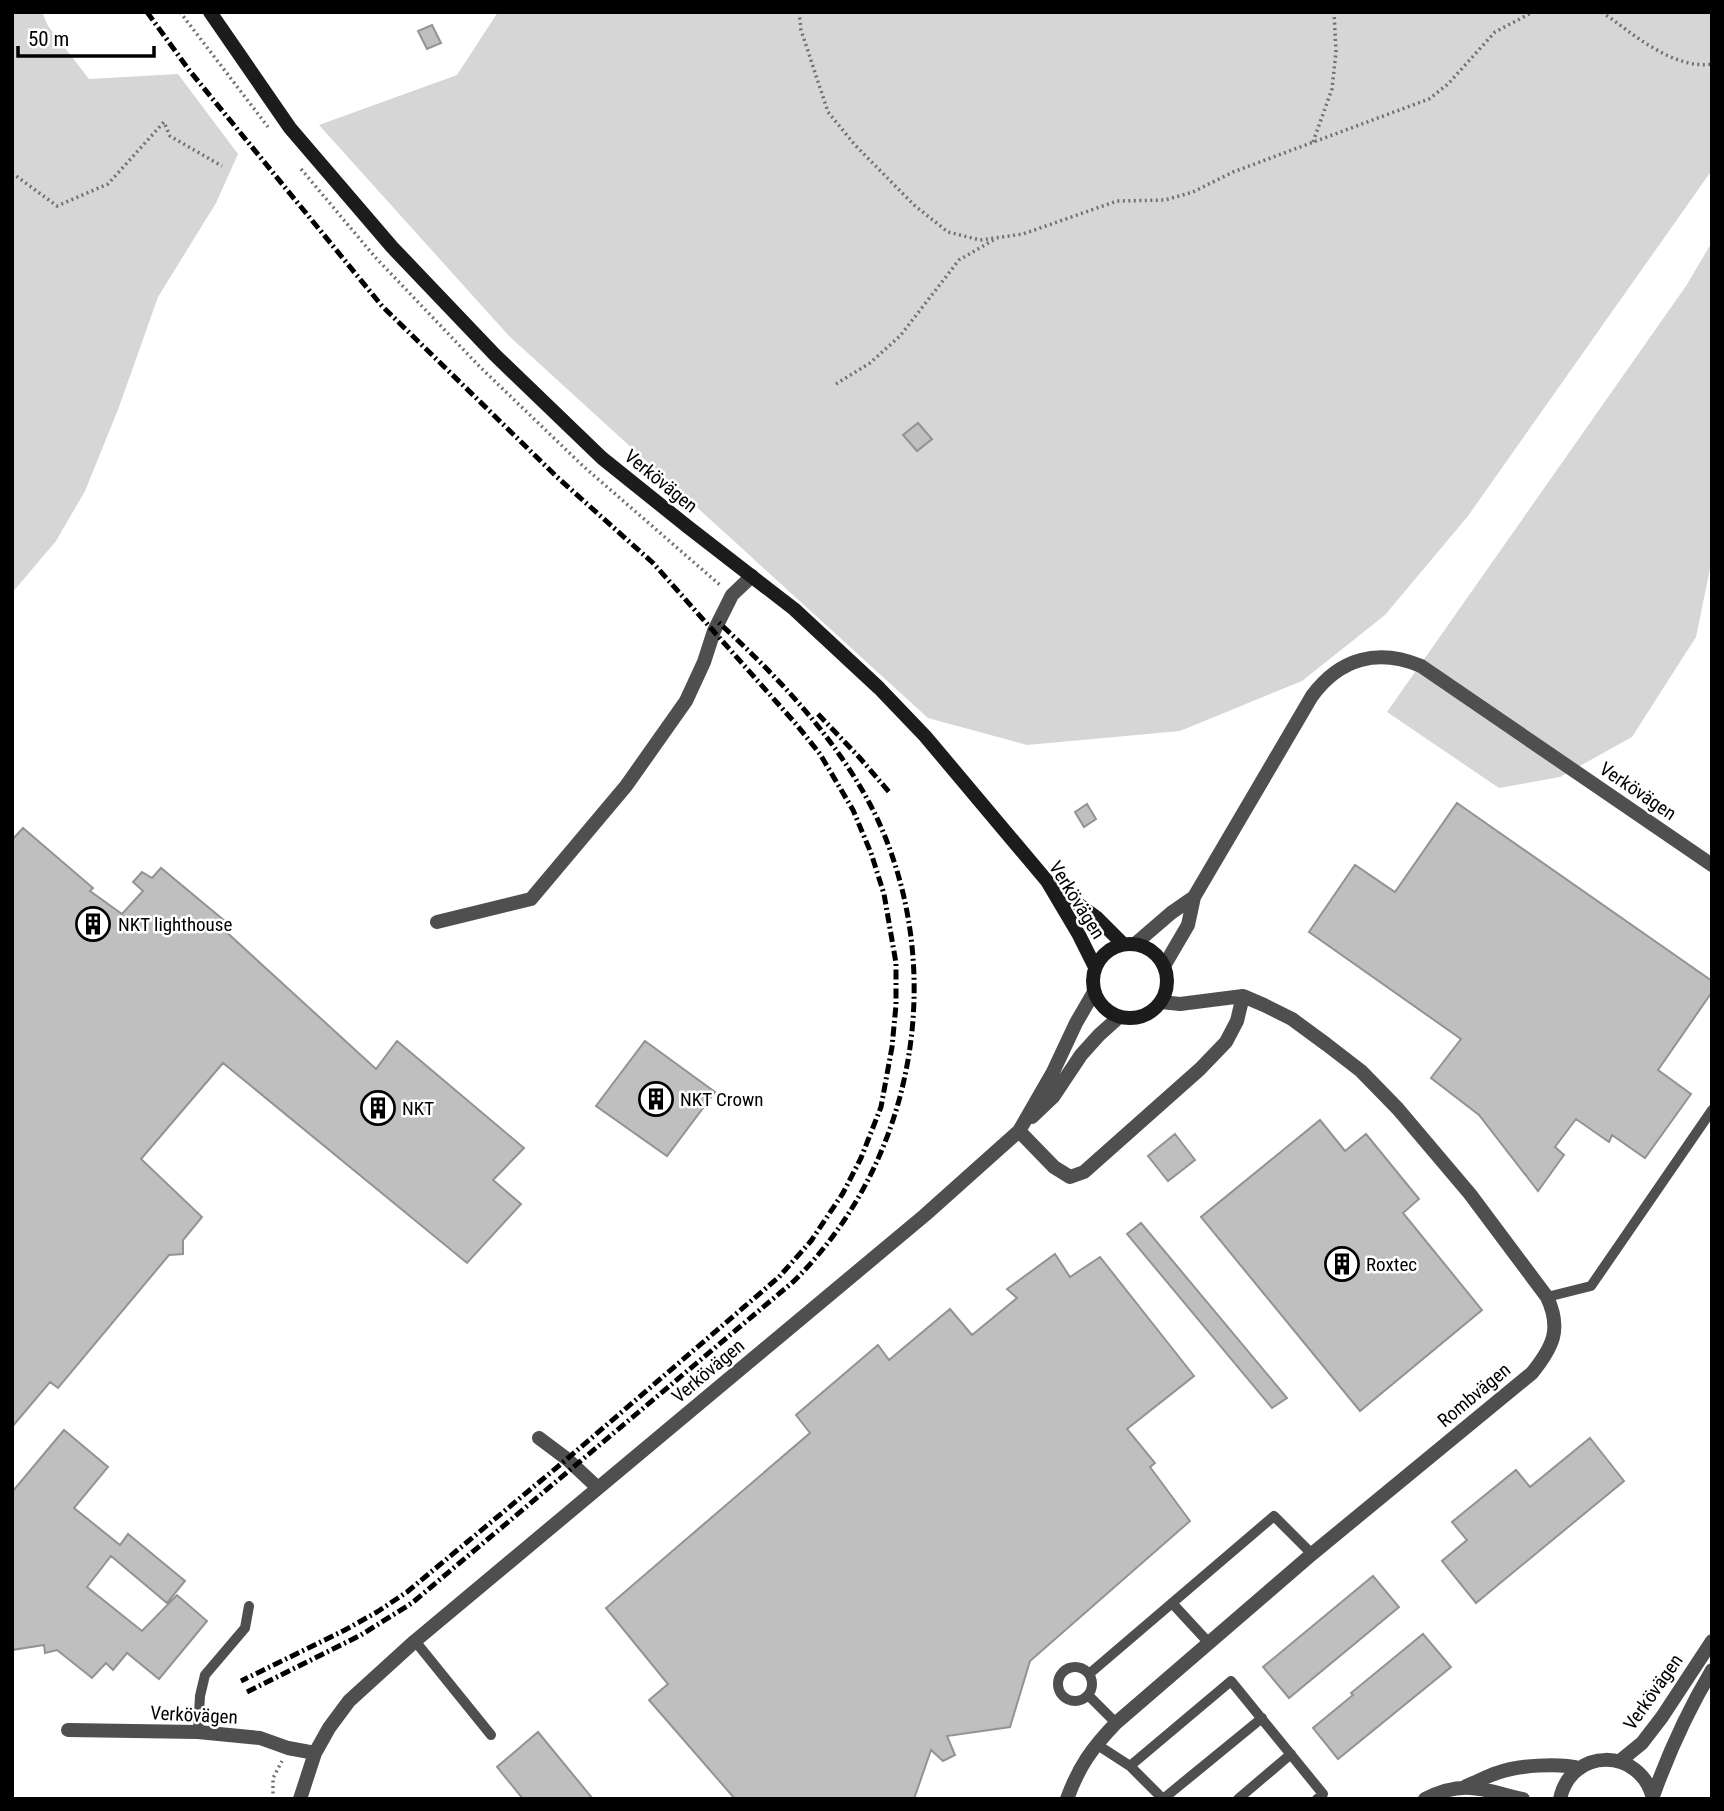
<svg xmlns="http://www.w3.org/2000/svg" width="1724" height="1811" viewBox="0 0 1724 1811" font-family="'Roboto Condensed',sans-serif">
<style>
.green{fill:#d6d6d6}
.building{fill:#bfbfbf;stroke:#939393;stroke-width:2}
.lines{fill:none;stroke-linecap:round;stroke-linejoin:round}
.path{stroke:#717171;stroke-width:3.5;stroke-dasharray:2 3.5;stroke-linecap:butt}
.lane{stroke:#4f4f4f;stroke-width:10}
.street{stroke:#4f4f4f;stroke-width:14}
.secondary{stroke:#1c1c1c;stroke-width:14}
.rail{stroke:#000;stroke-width:5;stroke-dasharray:10 3.5 2 3.5;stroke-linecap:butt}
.labels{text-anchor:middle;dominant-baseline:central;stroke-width:5;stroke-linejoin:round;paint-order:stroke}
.street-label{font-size:19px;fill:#000;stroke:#fff}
.poi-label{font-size:19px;fill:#000;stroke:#fff;text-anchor:start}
</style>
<rect width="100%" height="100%" fill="#fff"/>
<path class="green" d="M 12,12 L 42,12 L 48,26 L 89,79 L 178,74 L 238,154 L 216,203 L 158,297 L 119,407 L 85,491 L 56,541 L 12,593 Z
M 498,12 L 1712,12 L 1712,170 L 1468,516 L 1385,615 L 1302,681 L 1180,731 L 1027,745 L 928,718 L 509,336 L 319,125 L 457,75 Z
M 1712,242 L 1712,559 L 1696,637 L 1632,737 L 1560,777 L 1499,788 L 1387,712 L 1686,286 Z"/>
<path class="building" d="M 432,25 L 441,43 L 427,49 L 418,31 Z
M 918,423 L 932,439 L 917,451 L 903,435 Z
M 1457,803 L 1712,981 L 1712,992 L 1658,1070 L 1691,1094 L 1645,1158 L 1612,1135 L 1609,1142 L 1576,1119 L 1555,1147 L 1564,1155 L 1538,1191 L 1479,1115 L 1431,1078 L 1461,1039 L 1309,932 L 1355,865 L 1395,892 Z
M 1087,804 L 1096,819 L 1084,827 L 1075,812 Z
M 23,828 L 93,888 L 90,891 L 122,914 L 143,891 L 133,882 L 142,872 L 152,878 L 161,868 L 226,922 L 222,928 L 376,1069 L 397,1041 L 524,1148 L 493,1180 L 521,1204 L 467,1263 L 223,1063 L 141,1159 L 202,1217 L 183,1240 L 183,1254 L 169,1255 L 58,1388 L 50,1382 L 12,1427 L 12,840 Z
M 645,1041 L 715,1092 L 667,1156 L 596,1106 Z
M 1320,1120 L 1345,1151 L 1366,1134 L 1419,1199 L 1403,1213 L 1482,1310 L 1360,1411 L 1201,1217 Z
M 1175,1134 L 1195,1160 L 1168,1181 L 1148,1156 Z
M 1141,1223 L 1287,1398 L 1272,1408 L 1127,1234 Z
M 1055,1254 L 1070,1277 L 1100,1257 L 1194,1376 L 1127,1429 L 1155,1463 L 1150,1467 L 1190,1521 L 1030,1661 L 1010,1727 L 947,1736 L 955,1755 L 943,1761 L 931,1750 L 914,1799 L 735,1799 L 649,1700 L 668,1684 L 606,1608 L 810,1433 L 796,1415 L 878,1345 L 889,1360 L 950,1309 L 972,1335 L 1017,1298 L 1007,1289 Z
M 64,1430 L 108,1467 L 74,1508 L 120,1545 L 128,1534 L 185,1581 L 167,1603 L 111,1556 L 87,1587 L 142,1631 L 177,1595 L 207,1621 L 159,1679 L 127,1653 L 113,1670 L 106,1663 L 92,1678 L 57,1650 L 45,1653 L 44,1645 L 12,1650 L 12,1492 Z
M 1590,1438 L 1624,1481 L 1476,1603 L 1442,1561 L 1467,1540 L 1452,1522 L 1516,1470 L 1530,1487 Z
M 1373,1576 L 1399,1607 L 1289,1698 L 1263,1667 Z
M 1423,1634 L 1451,1667 L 1338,1759 L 1313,1728 L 1353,1695 L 1351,1693 Z
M 538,1732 L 593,1799 L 523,1799 L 497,1767 Z"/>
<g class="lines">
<path class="path" d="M 180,12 L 268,127
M 799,12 L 801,30 L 828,112 L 855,145 L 914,205 L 948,232 L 980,240 L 1023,234 L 1117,201 L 1165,200 L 1193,192 L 1233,172 L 1429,99 L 1448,84 L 1495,32 L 1533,12
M 1602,12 C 1632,33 1673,70 1712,64
M 1313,142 L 1332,89 L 1336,52 L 1334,12
M 301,169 L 375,257 L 480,367 L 583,466 L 720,585
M 12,173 L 57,206 L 108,184 L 164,122 L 170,136 L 222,166
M 836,384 L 870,363 L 900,336 L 959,260 L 995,239
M 273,1799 L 273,1778 L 282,1761"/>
<path class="lane" d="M 1547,1297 L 1591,1286 L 1712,1110
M 1172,1603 L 1208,1642
M 415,1641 L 491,1735
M1058 1684a17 17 0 1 1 34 0a17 17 0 1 1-34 0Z
M 1089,1674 L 1274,1516 L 1312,1554
M 1088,1695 L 1116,1723
M 198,1732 L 200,1696 L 205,1675 L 245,1628 L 249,1606
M 1096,1744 L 1130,1766
M 1163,1799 L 1130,1766 L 1231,1681 L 1323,1794 L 1317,1799
M 1163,1799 L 1262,1718
M 1238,1799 L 1291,1754"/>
<path class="street" d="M 437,922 L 531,899 L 626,786 L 686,701 L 704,662 L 714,631 L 732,595 L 752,576
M 1135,944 L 1171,913 L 1194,897
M 1164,966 L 1188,925 L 1194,897 L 1312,696 C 1340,658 1378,648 1421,666 L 1712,865
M 1032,1117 L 1053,1097 L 1081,1055 L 1099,1035 L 1119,1017
M 1019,1131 L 1054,1167 L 1070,1177 L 1084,1172 L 1200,1069 L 1226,1042 L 1237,1021 L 1243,996
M 539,1438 L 567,1459 L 598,1488
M 68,1730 L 198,1732 L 260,1738 L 288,1748 L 315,1753
M 1620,1761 L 1642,1743 L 1662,1717 L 1712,1641
M 1466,1786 C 1477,1782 1487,1776 1497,1773 C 1517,1765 1559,1763 1580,1768
M 1653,1796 C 1669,1752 1688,1710 1712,1670
M 300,1799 L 315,1753 L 329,1728 L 349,1701 L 415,1641 L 925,1215 L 1019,1131 L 1053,1072 L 1076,1023 L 1094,992
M 1067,1799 C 1079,1766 1092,1748 1116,1723 L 1312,1554 L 1532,1373 C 1553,1347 1562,1329 1547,1297 L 1470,1194 L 1398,1109 L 1361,1071 L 1326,1044 L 1292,1019 L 1264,1005 L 1243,996 L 1180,1004 L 1161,1002
M 1425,1799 C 1464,1779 1483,1790 1523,1799
M 1560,1799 C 1571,1747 1640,1747 1653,1798"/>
<path class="secondary" d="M 210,12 L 290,128 L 392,247 L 495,355 L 602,458 L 688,527 L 794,609 L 879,688 L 925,736 L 1047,881 L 1079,935 L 1095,967
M 1052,885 L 1097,918 L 1123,944
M1093 981a37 37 0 1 1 74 0a37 37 0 1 1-74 0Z"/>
<path class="rail" d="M 147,12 L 189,70 L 382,306 L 557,477 L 653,563 L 796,724 L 820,754 L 853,810 L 871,853 L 884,894 L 896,963 L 896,1005 L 892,1047 L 881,1107 L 861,1158 L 843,1193 L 811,1241 L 779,1277 L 567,1459 L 407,1592 L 377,1612 L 345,1630 L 241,1681
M 818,714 L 859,757 L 890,793
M 247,1692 L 361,1635 L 412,1603 L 793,1282 C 915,1162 949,971 876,816 C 839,740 777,676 716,620"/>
</g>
<defs>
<g id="building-ring" transform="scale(1.75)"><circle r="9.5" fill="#fff" stroke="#000" stroke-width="1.5"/><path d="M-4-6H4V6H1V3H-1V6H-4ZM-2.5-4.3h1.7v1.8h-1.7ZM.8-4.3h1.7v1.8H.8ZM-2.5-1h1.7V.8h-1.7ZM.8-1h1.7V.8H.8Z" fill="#000"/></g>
</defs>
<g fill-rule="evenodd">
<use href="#building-ring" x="93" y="924"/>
<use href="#building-ring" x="656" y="1099"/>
<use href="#building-ring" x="378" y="1108"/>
<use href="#building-ring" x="1342" y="1264"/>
</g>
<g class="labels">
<g class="street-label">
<text transform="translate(661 481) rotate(39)">Verkövägen</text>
<text transform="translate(1638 791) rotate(34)">Verkövägen</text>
<text transform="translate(1077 900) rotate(58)">Verkövägen</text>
<text transform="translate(708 1371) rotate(-40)">Verkövägen</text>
<text transform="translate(1474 1395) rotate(-40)">Rombvägen</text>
<text transform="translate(1653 1692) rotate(-55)">Verkövägen</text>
<text transform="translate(194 1715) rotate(3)">Verkövägen</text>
</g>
<g class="poi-label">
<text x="118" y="924">NKT lighthouse</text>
<text x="680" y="1099">NKT Crown</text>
<text x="402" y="1108">NKT</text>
<text x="1366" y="1264">Roxtec</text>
</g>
</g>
<rect width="1724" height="1811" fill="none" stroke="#000000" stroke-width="28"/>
<path d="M18 46v10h136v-10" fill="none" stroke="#000000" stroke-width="3.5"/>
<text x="28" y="46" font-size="21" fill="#000000" stroke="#ffffff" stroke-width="5" paint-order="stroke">50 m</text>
</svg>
